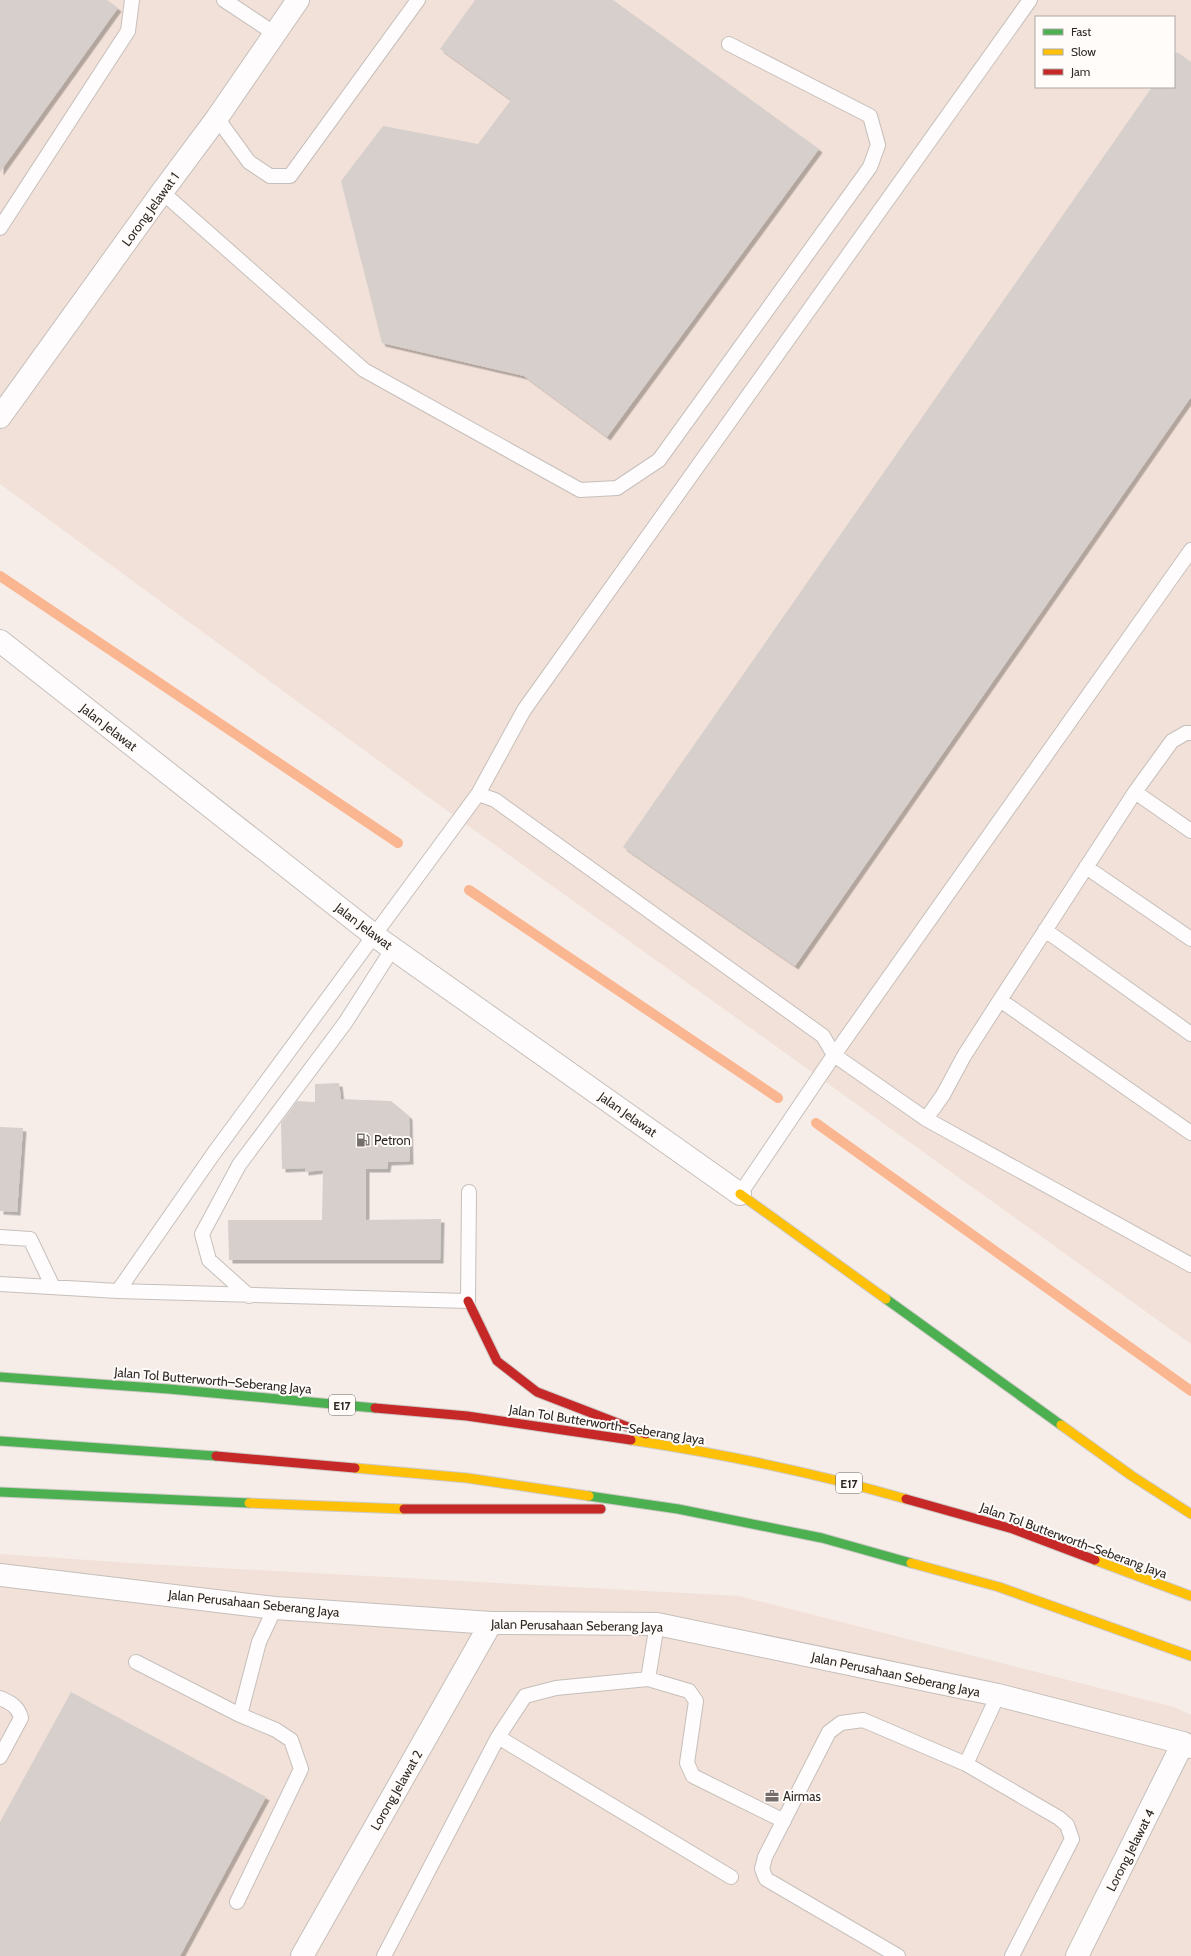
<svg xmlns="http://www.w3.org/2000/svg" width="1191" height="1956" viewBox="0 0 1191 1956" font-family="Cabin,sans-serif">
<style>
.built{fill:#f2e1d8;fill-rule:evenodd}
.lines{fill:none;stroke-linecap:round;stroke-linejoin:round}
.stream{stroke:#fab690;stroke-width:10}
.building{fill:#d6cfcc;filter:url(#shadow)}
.lane-casing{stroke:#c6bfbb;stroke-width:16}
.street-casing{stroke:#c6bfbb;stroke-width:24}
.fast-casing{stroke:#cecac7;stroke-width:11}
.slow-casing{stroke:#cecac7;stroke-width:11}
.jam-casing{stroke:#cecac7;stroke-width:11}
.lane{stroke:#fefcfc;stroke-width:14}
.street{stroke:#fefcfc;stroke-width:22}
.fast{stroke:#4caf50;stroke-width:9}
.slow{stroke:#ffc107;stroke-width:9}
.jam{stroke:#c62828;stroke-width:9}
.labels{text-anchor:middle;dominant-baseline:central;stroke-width:4;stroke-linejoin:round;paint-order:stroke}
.shield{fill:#fffcfa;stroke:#6d6866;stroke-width:1}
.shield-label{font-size:12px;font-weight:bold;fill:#2f2926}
.street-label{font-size:13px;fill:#2f2926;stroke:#fffcfa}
.poi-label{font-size:13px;fill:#2f2926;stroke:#fffcfa;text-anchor:start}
</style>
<defs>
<filter id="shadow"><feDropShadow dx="3.5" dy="3.5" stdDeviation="0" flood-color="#0004"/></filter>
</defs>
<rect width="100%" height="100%" fill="#f6ede9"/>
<path class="built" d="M 0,0 L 1191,0 L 1191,1344 L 431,799 L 0,484 ZM 1036,17 L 1174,17 L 1174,87 L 1036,87 Z
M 0,1554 L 146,1564 L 739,1596 L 1174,1707 L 1191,1715 L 1191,1956 L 0,1956 Z"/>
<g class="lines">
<path class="stream" d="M 0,576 L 398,843
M 469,890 L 778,1098
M 816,1123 L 1191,1391"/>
</g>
<path class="building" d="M 0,0 L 107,0 L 118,8 L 0,172 Z
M 475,0 L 613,0 L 819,149 L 607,437 L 524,376 L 382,343 L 341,181 L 383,126 L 478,144 L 511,100 L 440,49 Z
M 1177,52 L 1191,62 L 1191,397 L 795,966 L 623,847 L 1152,87 L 1174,87 L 1174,56 Z
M 339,1083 L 341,1099 L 391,1101 L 409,1116 L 410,1161 L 388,1162 L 387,1169 L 366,1169 L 366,1220 L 441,1219 L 440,1260 L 229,1260 L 228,1220 L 322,1220 L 323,1170 L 305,1172 L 305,1168 L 282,1169 L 281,1123 L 297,1101 L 315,1102 L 315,1084 Z
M 0,1127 L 23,1128 L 17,1212 L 0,1211 Z
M 71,1692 L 266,1797 L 180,1956 L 0,1956 L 0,1822 Z"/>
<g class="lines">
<g class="lane-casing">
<path id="lane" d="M 224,0 L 274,33
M 217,118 L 249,162 L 270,176 L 290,176 L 418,0
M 162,192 L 364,370 L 580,490 L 617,488 L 659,460 L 870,167 L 878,145 L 870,116 L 729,44
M 0,228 L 128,31 L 132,0
M 1191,550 L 834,1055 L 926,1119 L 943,1095 L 964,1056 L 1000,1000 L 1135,792 L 1172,741 L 1186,733 L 1191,733
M 1135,792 L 1191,831
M 478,794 L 524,710 L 1030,0
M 1086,867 L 1191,939
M 1045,930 L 1191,1034
M 1000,1000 L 1191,1133
M 926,1119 L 1191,1265
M 0,1237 L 30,1239 L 53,1287
M 0,1284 L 118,1291 L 468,1301 L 469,1192
M 118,1291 L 214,1153 L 478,794 L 495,800 L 823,1036 L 834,1055 L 740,1194
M 249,1296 L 209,1260 L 202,1234 L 239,1165 L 345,1023 L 393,948
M 136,1662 L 240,1715
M 648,1679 L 689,1691 L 696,1701 L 687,1763 L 693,1776 L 784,1821
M 998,1695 L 966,1764 L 1059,1818 L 1067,1825 L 1072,1839 L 1012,1956
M 0,1698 C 11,1703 18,1706 21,1718 L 0,1757
M 498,1737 L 731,1877
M 237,1902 L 301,1769 L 291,1740 L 276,1730 L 240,1715 L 259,1642 L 275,1608
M 384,1956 L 498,1737 L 525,1696 L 556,1688 L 648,1679 L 657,1624
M 898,1956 L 766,1879 L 762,1869 L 765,1857 L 829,1732 L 841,1723 L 863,1720 L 966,1764"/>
</g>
<g class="street-casing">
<path id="street" d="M 0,417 L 162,192 L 217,118 L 298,0
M 0,641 L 375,936 L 740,1194
M 0,1575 L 275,1608 L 491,1623 L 657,1624 L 998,1695 L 1183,1743 L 1191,1747
M 302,1956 L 491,1623
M 1077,1956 L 1183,1743"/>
</g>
<g class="fast-casing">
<path id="fast" d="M 886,1299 L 1061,1425
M 0,1377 L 169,1389 L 375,1408
M 0,1441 L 216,1456
M 0,1492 L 249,1503
M 589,1496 L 678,1509 L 822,1538 L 911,1563"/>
</g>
<g class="slow-casing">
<path id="slow" d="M 740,1194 L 886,1299
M 1061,1425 L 1132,1476 L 1191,1514
M 631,1440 C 724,1454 815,1473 906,1499
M 355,1468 L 467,1478 L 589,1496
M 249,1503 L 404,1509
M 1095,1560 L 1191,1596
M 911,1563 L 999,1587 L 1191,1656"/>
</g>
<g class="jam-casing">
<path id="jam" d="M 468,1301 L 497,1361 L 537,1392 L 646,1434
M 375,1408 L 467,1416 L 631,1440
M 216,1456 L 355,1468
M 906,1499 L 1013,1529 L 1095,1560
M 404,1509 L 601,1509"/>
</g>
<use href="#lane" class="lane"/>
<use href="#street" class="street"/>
<use href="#fast" class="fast"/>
<use href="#slow" class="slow"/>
<use href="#jam" class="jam"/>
</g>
<defs>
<g id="fuel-bare" transform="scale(1.08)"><path d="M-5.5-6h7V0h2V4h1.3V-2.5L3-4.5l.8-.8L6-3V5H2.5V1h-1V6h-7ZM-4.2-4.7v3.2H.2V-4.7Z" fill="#756e6a" stroke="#fffcfa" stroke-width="2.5" paint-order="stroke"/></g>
<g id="office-bare" transform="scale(1.08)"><path d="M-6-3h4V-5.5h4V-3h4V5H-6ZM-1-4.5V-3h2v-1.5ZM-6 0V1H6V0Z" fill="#756e6a" stroke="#fffcfa" stroke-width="2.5" paint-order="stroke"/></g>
</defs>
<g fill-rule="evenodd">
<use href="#fuel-bare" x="363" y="1140"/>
<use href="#office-bare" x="772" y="1796"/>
</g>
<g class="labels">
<g class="shield">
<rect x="329" y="1395" width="26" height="20" rx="3"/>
<rect x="836" y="1473" width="26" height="20" rx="3"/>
</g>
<g class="shield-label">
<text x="342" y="1405">E17</text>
<text x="849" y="1483">E17</text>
</g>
<g class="street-label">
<text transform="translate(150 209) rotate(-54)">Lorong Jelawat 1</text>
<text transform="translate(109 727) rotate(38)">Jalan Jelawat</text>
<text transform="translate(364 926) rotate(37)">Jalan Jelawat</text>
<text transform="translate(628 1114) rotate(35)">Jalan Jelawat</text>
<text transform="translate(213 1380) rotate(5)">Jalan Tol Butterworth–Seberang Jaya</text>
<text transform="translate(607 1424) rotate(9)">Jalan Tol Butterworth–Seberang Jaya</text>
<text transform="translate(1074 1540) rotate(20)">Jalan Tol Butterworth–Seberang Jaya</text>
<text transform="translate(254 1603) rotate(6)">Jalan Perusahaan Seberang Jaya</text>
<text transform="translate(577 1625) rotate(1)">Jalan Perusahaan Seberang Jaya</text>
<text transform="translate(896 1674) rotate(12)">Jalan Perusahaan Seberang Jaya</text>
<text transform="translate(396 1790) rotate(-60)">Lorong Jelawat 2</text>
<text transform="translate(1130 1850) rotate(-63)">Lorong Jelawat 4</text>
</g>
<g class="poi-label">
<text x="374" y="1140">Petron</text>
<text x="783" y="1796">Airmas</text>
</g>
</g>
<rect x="1035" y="16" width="140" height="72" fill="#fffcfa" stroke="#aca8a5"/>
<rect x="1043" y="29" width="20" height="6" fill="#4caf50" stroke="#aca8a5"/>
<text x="1071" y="36" font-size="12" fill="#2f2926">Fast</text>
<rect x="1043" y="49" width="20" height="6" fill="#ffc107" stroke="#aca8a5"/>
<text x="1071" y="56" font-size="12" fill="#2f2926">Slow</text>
<rect x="1043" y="69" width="20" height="6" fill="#c62828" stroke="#aca8a5"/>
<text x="1071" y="76" font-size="12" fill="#2f2926">Jam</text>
</svg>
